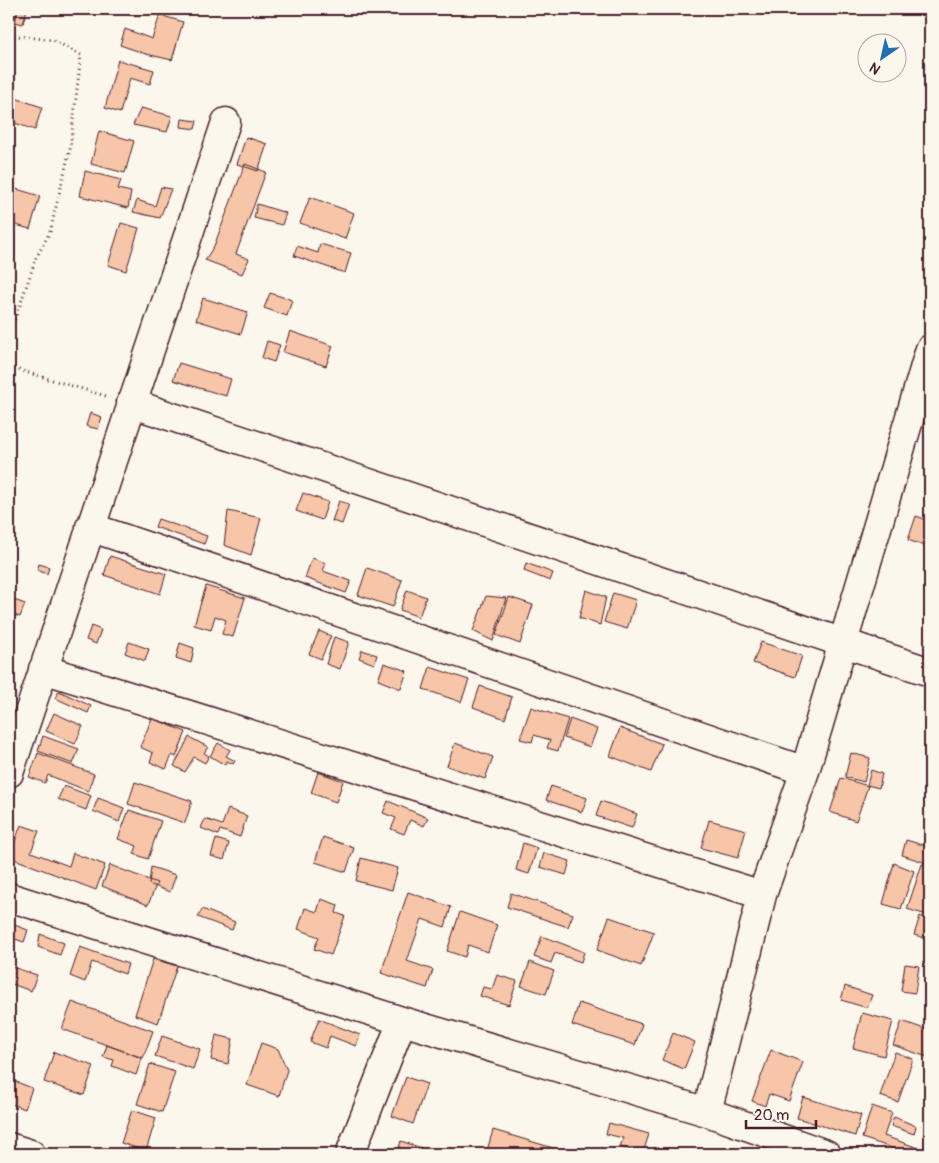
<svg xmlns="http://www.w3.org/2000/svg" width="939" height="1163" viewBox="0 0 939 1163" font-family="Pangolin,sans-serif">
<style>
.building{fill:#f7c5a7;stroke:#4a1f2b}
.lines{fill:none;stroke-linecap:round;stroke-linejoin:round}
.minor-casing{stroke:#4a1f2b;stroke-width:31}
.path{stroke:#4a1f2b;stroke-width:3;stroke-dasharray:1 4;stroke-linecap:butt}
.minor{stroke:#fbf7ec;stroke-width:28}
</style>
<rect width="100%" height="100%" fill="#fbf7ec"/>
<filter id="ink" filterUnits="userSpaceOnUse"><feTurbulence type="fractalNoise" baseFrequency=".02" numOctaves="2"/><feDisplacementMap in="SourceGraphic" scale="10" xChannelSelector="R" yChannelSelector="G"/><feConvolveMatrix kernelMatrix="1 2 1 2 8 2 1 2 1" color-interpolation-filters="sRGB"/></filter>
<g filter="url(#ink)">
<path class="building" d="M 18,9 L 27,9 L 23,24 L 15,22 Z
M 129,9 L 142,9 L 140,17 L 127,14 Z
M 160,15 L 183,22 L 172,60 L 146,54 L 120,45 L 125,29 L 152,39 Z
M 118,60 L 154,70 L 150,84 L 130,78 L 120,113 L 105,108 Z
M 9,96 L 42,107 L 35,130 L 9,121 Z
M 141,108 L 172,116 L 167,132 L 133,125 Z
M 182,119 L 197,121 L 195,129 L 181,127 Z
M 99,131 L 134,141 L 125,173 L 91,164 Z
M 246,137 L 267,144 L 258,171 L 237,164 Z
M 245,164 L 266,172 L 236,254 L 249,259 L 242,274 L 205,260 L 214,246 Z
M 85,171 L 121,180 L 118,189 L 131,192 L 128,208 L 80,196 Z
M 161,187 L 171,189 L 160,218 L 133,212 L 137,200 L 155,206 Z
M 13,188 L 40,196 L 30,229 L 9,223 L 9,202 Z
M 310,197 L 354,213 L 345,239 L 300,223 Z
M 257,204 L 286,213 L 282,225 L 254,218 Z
M 121,223 L 139,228 L 126,271 L 108,265 Z
M 320,244 L 351,253 L 345,273 L 294,256 L 297,246 L 318,253 Z
M 270,293 L 292,300 L 287,316 L 264,308 Z
M 203,298 L 248,312 L 241,334 L 196,320 Z
M 290,331 L 333,346 L 326,366 L 283,352 Z
M 267,341 L 280,345 L 274,362 L 262,358 Z
M 179,363 L 231,379 L 226,396 L 173,380 Z
M 90,413 L 102,417 L 98,429 L 86,426 Z
M 303,493 L 328,502 L 322,520 L 296,511 Z
M 339,501 L 349,504 L 342,524 L 332,521 Z
M 228,511 L 261,518 L 251,555 L 224,545 Z
M 916,516 L 930,521 L 930,548 L 908,540 Z
M 158,519 L 207,536 L 204,544 L 155,527 Z
M 110,556 L 166,574 L 160,594 L 104,575 Z
M 312,558 L 326,563 L 323,571 L 351,581 L 346,593 L 305,578 Z
M 526,563 L 553,573 L 550,581 L 524,571 Z
M 39,564 L 49,567 L 47,574 L 37,570 Z
M 367,568 L 402,580 L 393,607 L 358,595 Z
M 206,586 L 245,598 L 233,637 L 222,634 L 226,620 L 215,616 L 211,630 L 194,625 Z
M 407,590 L 426,597 L 419,617 L 400,610 Z
M 586,590 L 606,597 L 600,625 L 579,618 Z
M 613,593 L 636,600 L 627,629 L 604,622 Z
M 486,596 L 506,598 L 493,641 L 473,631 Z
M 509,597 L 533,605 L 520,644 L 496,635 Z
M 9,598 L 25,604 L 20,617 L 9,613 Z
M 91,626 L 101,630 L 96,644 L 86,640 Z
M 319,631 L 331,636 L 321,659 L 309,654 Z
M 334,637 L 349,642 L 340,669 L 326,664 Z
M 129,642 L 149,649 L 145,661 L 125,653 Z
M 761,642 L 802,656 L 795,677 L 753,663 Z
M 180,643 L 194,648 L 191,663 L 176,658 Z
M 362,650 L 377,655 L 374,664 L 359,658 Z
M 384,663 L 407,671 L 401,689 L 378,680 Z
M 430,667 L 469,680 L 461,702 L 423,689 Z
M 480,686 L 512,697 L 505,719 L 473,707 Z
M 59,691 L 91,706 L 88,713 L 55,698 Z
M 531,707 L 568,719 L 558,751 L 547,748 L 550,740 L 534,735 L 532,742 L 520,739 Z
M 54,713 L 83,726 L 75,744 L 46,731 Z
M 152,718 L 186,732 L 176,757 L 172,755 L 166,769 L 150,762 L 153,753 L 140,747 Z
M 570,719 L 597,729 L 590,747 L 564,738 Z
M 620,728 L 662,744 L 651,772 L 610,756 Z
M 43,736 L 79,749 L 73,764 L 38,751 Z
M 189,737 L 208,747 L 204,753 L 209,756 L 205,763 L 194,757 L 185,772 L 174,766 Z
M 218,743 L 230,750 L 226,756 L 235,761 L 233,764 L 227,761 L 225,765 L 210,756 Z
M 455,743 L 493,757 L 485,779 L 447,766 Z
M 38,753 L 94,774 L 88,791 L 48,775 L 45,783 L 29,777 Z
M 851,753 L 870,758 L 864,782 L 845,777 Z
M 871,770 L 882,774 L 879,788 L 867,785 Z
M 318,772 L 343,781 L 336,802 L 311,793 Z
M 841,778 L 868,786 L 856,821 L 830,812 Z
M 135,782 L 192,801 L 185,823 L 128,804 Z
M 64,786 L 91,796 L 86,810 L 58,799 Z
M 551,786 L 587,798 L 582,812 L 546,800 Z
M 98,798 L 124,808 L 119,822 L 93,811 Z
M 388,801 L 428,818 L 424,826 L 410,820 L 404,834 L 391,829 L 396,818 L 383,813 Z
M 601,801 L 637,814 L 632,828 L 596,816 Z
M 228,809 L 247,816 L 240,837 L 220,830 L 218,835 L 201,828 L 205,819 L 222,825 Z
M 129,810 L 161,821 L 148,859 L 134,854 L 137,846 L 118,839 Z
M 709,820 L 746,830 L 738,858 L 701,848 Z
M 21,825 L 39,831 L 31,852 L 69,866 L 73,853 L 105,865 L 96,890 L 9,857 Z
M 323,837 L 354,848 L 346,872 L 315,862 Z
M 216,839 L 229,843 L 224,860 L 211,856 Z
M 906,840 L 930,847 L 930,864 L 902,855 Z
M 523,843 L 537,848 L 529,874 L 516,870 Z
M 544,853 L 570,861 L 566,875 L 540,867 Z
M 361,858 L 398,868 L 392,890 L 356,881 Z
M 894,863 L 914,871 L 901,909 L 883,904 Z
M 922,864 L 930,866 L 930,916 L 907,909 Z
M 110,865 L 157,883 L 148,905 L 102,886 Z
M 151,867 L 176,875 L 170,892 L 149,884 Z
M 408,892 L 451,907 L 445,927 L 422,919 L 407,961 L 433,970 L 427,988 L 381,973 Z
M 511,893 L 573,914 L 568,927 L 507,907 Z
M 321,899 L 338,905 L 336,913 L 345,916 L 331,955 L 314,949 L 319,937 L 298,929 L 305,908 L 317,912 Z
M 202,909 L 235,922 L 232,930 L 198,917 Z
M 460,912 L 497,925 L 488,952 L 468,945 L 465,957 L 447,951 Z
M 920,916 L 930,920 L 929,939 L 914,935 Z
M 609,917 L 654,932 L 641,966 L 597,950 Z
M 9,923 L 28,930 L 24,942 L 9,937 Z
M 40,934 L 64,943 L 60,955 L 38,947 Z
M 542,936 L 584,952 L 581,962 L 555,953 L 551,963 L 534,957 Z
M 80,947 L 128,964 L 125,974 L 92,962 L 85,982 L 70,976 Z
M 153,959 L 177,966 L 158,1023 L 135,1015 Z
M 530,962 L 554,971 L 546,994 L 521,986 Z
M 905,964 L 919,966 L 915,993 L 901,991 Z
M 9,966 L 37,975 L 31,991 L 9,983 Z
M 497,975 L 517,981 L 509,1005 L 480,996 L 483,987 L 492,989 Z
M 845,986 L 872,995 L 867,1008 L 841,1000 Z
M 72,1002 L 153,1031 L 143,1058 L 62,1029 Z
M 579,1003 L 642,1024 L 635,1045 L 572,1025 Z
M 862,1013 L 893,1021 L 884,1056 L 853,1048 Z
M 319,1019 L 360,1035 L 356,1046 L 330,1036 L 326,1048 L 310,1042 Z
M 902,1021 L 930,1031 L 930,1058 L 893,1045 Z
M 673,1033 L 695,1042 L 684,1069 L 662,1060 Z
M 216,1035 L 233,1039 L 228,1064 L 211,1060 Z
M 162,1036 L 200,1049 L 193,1069 L 155,1056 Z
M 261,1043 L 278,1049 L 287,1070 L 279,1096 L 247,1085 Z
M 107,1045 L 142,1058 L 136,1075 L 112,1066 L 114,1060 L 103,1057 Z
M 771,1050 L 803,1062 L 789,1101 L 769,1094 L 765,1106 L 752,1101 Z
M 54,1052 L 94,1066 L 84,1095 L 44,1082 Z
M 895,1052 L 913,1059 L 898,1102 L 880,1096 Z
M 150,1064 L 175,1072 L 162,1112 L 137,1104 Z
M 406,1077 L 427,1084 L 413,1124 L 392,1116 Z
M 9,1079 L 32,1088 L 25,1109 L 9,1103 Z
M 803,1097 L 861,1115 L 855,1136 L 797,1118 Z
M 872,1106 L 892,1113 L 884,1136 L 930,1152 L 930,1154 L 910,1154 L 862,1138 Z
M 132,1110 L 156,1118 L 146,1151 L 121,1143 Z
M 894,1117 L 916,1126 L 914,1134 L 891,1126 Z
M 609,1123 L 649,1134 L 643,1153 L 620,1147 L 623,1138 L 606,1134 Z
M 493,1130 L 560,1150 L 559,1154 L 486,1154 Z
M 401,1141 L 439,1154 L 397,1154 Z"/>
<g class="lines">
<g class="minor-casing">
<path id="minor" d="M 131,403 L 930,672
M 90,527 L 805,771
M 43,669 L 762,895
M 9,773 L 226,122
M 9,897 L 402,1021 L 707,1112 L 826,1154
M 707,1112 L 762,895 L 805,771 L 930,349
M 9,1147 L 31,1154
M 350,1154 L 402,1021"/>
</g>
<path class="path" d="M 9,35 L 53,40 L 81,55 L 70,149 L 50,232 L 36,258 L 17,314 L 9,333
M 9,367 L 109,397"/>
<use href="#minor" class="minor"/>
</g>
</g>
<rect width="939" height="1163" fill="none" stroke="#fbf7ec" stroke-width="30"/>
<rect x="15" y="15" width="909" height="1133" fill="none" stroke="#4a1f2b" stroke-width="2" filter="url(#ink)"/>
<g transform="translate(882 58) rotate(214)"><circle r="24" fill="#fbf7ec" stroke="#b4a19f"/>
<path d="M0-4L9 19L0 12L-9 19Z" fill="#1f6fb2"/>
<text y="-8" font-size="14" font-weight="bold" text-anchor="middle" fill="#4a1f2b">N</text>
</g>
<path d="M746 1120v8h70v-8" fill="none" stroke="#4a1f2b" stroke-width="2.5"/>
<text x="754" y="1120" font-size="15" fill="#4a1f2b" stroke="#fbf7ec" stroke-width="4" paint-order="stroke">20 m</text>
</svg>
